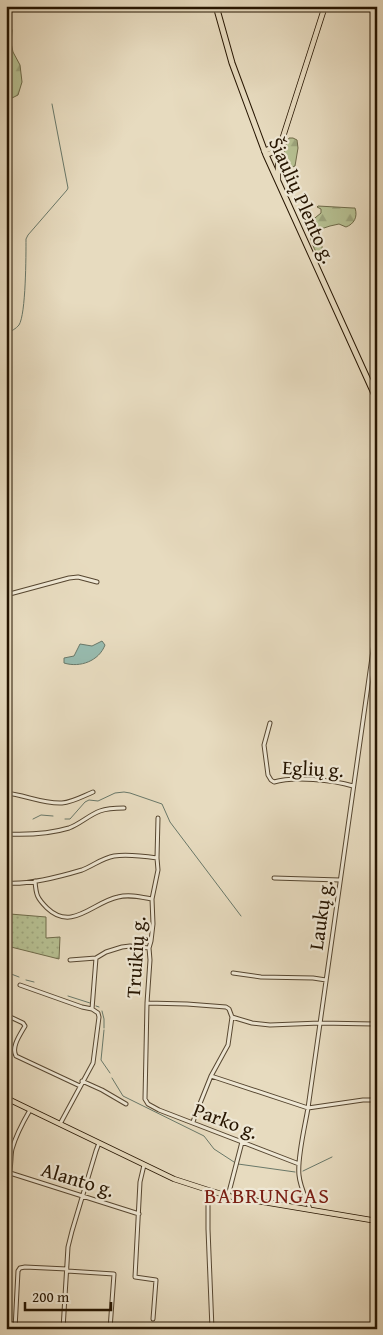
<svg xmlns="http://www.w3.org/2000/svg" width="383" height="1335" viewBox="0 0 383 1335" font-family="'Gentium Book Plus',serif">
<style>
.grass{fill:url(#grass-dots);stroke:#6e6a49}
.forest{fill:url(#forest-firs);stroke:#6e6a49}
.water{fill:#97bbaf;stroke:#697869}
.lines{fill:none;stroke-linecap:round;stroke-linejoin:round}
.stream{stroke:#697869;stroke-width:1}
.minor-casing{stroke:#564630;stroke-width:5}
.major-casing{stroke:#251400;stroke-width:6}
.highway-casing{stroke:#251400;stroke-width:7}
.minor{stroke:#efe8d5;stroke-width:3}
.major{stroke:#e7dbbf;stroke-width:4.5}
.highway{stroke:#e7dbbf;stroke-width:5}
.labels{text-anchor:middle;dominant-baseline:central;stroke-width:4.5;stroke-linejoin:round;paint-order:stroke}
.street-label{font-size:20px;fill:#251400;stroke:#efe8d5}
.quarter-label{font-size:22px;letter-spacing:1px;fill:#7a1f14;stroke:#efe8d5}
</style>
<defs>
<pattern id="grass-dots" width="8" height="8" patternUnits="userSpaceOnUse" patternTransform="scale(1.25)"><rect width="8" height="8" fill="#b6c092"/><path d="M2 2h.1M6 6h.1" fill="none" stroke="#9ca47c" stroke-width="1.8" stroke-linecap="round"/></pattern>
<pattern id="forest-firs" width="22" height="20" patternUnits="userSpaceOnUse" patternTransform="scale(1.25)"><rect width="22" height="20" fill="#b6c092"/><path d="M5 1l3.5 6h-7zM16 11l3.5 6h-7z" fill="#9ca47c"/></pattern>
</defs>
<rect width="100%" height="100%" fill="#e7dbbf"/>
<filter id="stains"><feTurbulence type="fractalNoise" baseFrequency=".004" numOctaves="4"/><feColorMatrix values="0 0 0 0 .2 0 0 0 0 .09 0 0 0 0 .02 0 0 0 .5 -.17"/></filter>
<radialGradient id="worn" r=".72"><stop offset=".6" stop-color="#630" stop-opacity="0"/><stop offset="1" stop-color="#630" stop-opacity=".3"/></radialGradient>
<path class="grass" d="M 10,914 L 46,917 L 46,938 L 60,937 L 59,959 L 11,947 L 6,944 L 6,924 Z"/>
<path class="forest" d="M 6,17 L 12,30 L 11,43 L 13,52 L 20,65 L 22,82 L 18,95 L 8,100 L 6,99 Z
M 289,138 L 293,138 L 297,140 L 298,148 L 295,166 L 288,169 L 286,168 L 284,150 Z
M 318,206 L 353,208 L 355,208 C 358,217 354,224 346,227 L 339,224 L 330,226 L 315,231 L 315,234 L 322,246 L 322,255 L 319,256 C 311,246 309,234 310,222 L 321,213 L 321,209 L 317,207 Z"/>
<path class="water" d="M 102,641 L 105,645 C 99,661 80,668 64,663 L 64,658 L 74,656 L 80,644 L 92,646 Z"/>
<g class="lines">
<path class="stream" d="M 6,334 C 11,331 16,329 19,325 C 26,314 26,255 26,239 L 28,235 L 67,190 L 68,188 L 52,104
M 33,819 L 41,815 L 53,816
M 65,819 L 70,819 L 85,802 L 89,800 L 98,801 L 115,793 L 124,792 L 130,793 L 162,804 L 170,822 L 241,916
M 6,972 L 19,977
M 26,980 L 34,982
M 68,996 L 90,1003
M 96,1006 L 99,1007
M 102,1011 L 104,1019 L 104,1028
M 104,1030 L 101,1060 L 110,1073
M 112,1078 L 123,1096 L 204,1136 L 214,1149 L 234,1162
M 238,1164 L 295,1172
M 303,1171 L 332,1157"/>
<g class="minor-casing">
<path id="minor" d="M 6,595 L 69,578 L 78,577 L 97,582
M 270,723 L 264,745 L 268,775 L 271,780 L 274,782 C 294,776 333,780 353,786
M 6,793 C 25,795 43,804 62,803 C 73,802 83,796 93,792
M 158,818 L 157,858 L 158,870 L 152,899 L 153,924 L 151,941 L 149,948 L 150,960 L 147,1003 L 145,1099 L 148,1104 L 159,1110 L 299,1164
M 6,834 C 27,835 49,834 69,828 C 80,824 89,815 100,811 C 108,808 116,808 124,808
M 274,878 L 340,880
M 35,881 C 36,895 37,898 47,908 C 72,932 93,902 118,897 C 129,894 141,897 152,899
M 6,883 C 27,885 62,876 82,870 C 93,866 102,858 114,856 C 128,854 143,856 157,858
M 70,960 L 96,958 L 106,952 L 122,947 L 130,946 L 149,948
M 233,973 L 261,977 L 313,978 L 326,980
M 20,985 L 82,1007 L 92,1009
M 147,1003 L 187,1004 L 226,1007 L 229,1009 L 232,1017 L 228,1045 L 211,1076 L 195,1116 L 193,1122
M 6,1015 L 23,1023 L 25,1026 C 20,1035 11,1047 16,1056 L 80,1086
M 232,1017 L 252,1023 L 270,1025 L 320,1023 L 374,1024
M 211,1076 L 308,1108 L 363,1100 L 377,1100
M 82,1081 L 102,1090 L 126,1104
M 60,1124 L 93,1063 L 99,1017 L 98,1013 L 92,1009 L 96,958
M 144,1165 L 140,1182 L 135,1277 L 156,1280 L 153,1319
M 10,1173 L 139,1214
M 208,1190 L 208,1229 L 212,1329
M 228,1196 L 242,1142
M 6,1203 L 8,1177 C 12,1168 10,1158 12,1149 C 16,1135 23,1122 30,1110
M 310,1209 C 306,1198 300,1187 299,1175 C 297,1158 305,1126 308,1108 L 377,622
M 67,1271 L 114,1274 L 110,1329
M 15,1329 L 18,1271 L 20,1268 L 25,1267 L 67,1269
M 63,1329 L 68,1247 L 72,1231 L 96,1151 L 99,1143"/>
</g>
<g class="major-casing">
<path id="major" d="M 264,151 L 276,146 L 281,143
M 266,155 L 276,151 L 280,148
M 278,180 L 278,159 L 281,143 L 325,6
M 6,1098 L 174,1179 L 208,1190 L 228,1196 L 377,1221"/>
</g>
<g class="highway-casing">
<path id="highway" d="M 216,6 L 232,63 L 266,155 L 377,400"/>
</g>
<use href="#minor" class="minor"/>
<use href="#major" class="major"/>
<use href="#highway" class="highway"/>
</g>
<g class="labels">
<g class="street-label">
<text transform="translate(303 200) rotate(66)">Šiaulių Plento g.</text>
<text transform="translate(313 768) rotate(3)">Eglių g.</text>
<text transform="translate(320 915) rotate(-82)">Laukų g.</text>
<text transform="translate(135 957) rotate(-86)">Truikių g.</text>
<text transform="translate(226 1120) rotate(21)">Parko g.</text>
<text transform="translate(78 1179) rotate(17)">Alanto g.</text>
</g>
<g class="quarter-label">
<text x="267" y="1195">BABRUNGAS</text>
</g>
</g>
<rect width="383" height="1335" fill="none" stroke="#e7dbbf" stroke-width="25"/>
<rect x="8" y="8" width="368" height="1320" fill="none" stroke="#251400" stroke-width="2.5"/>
<rect x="12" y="12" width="358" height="1310" fill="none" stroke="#251400"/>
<path d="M25 1302v8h86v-8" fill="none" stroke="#251400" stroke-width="2.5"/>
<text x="32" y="1302" font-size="15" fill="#251400" stroke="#efe8d5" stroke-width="4" paint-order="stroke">200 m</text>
<rect width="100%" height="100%" filter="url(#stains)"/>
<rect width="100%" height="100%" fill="url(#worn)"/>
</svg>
